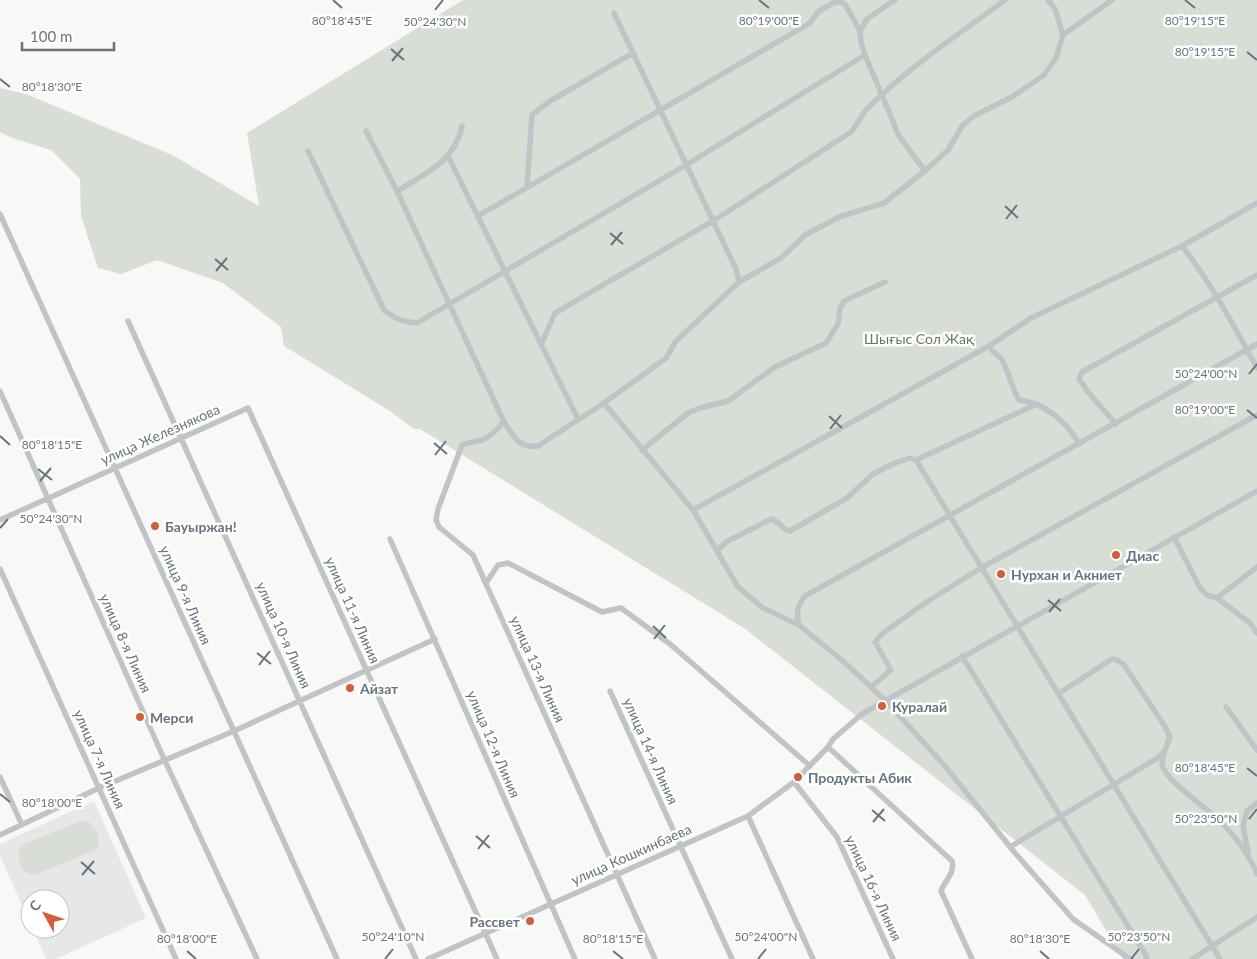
<svg xmlns="http://www.w3.org/2000/svg" width="1257" height="959" viewBox="0 0 1257 959" font-family="Lato,sans-serif">
<style>
.built{fill:#e6e7e6}
.green{fill:#d8ddd5}
.lines{fill:none;stroke-linecap:round;stroke-linejoin:round}
.street{stroke:#c0c4c7;stroke-width:5.5}
.ticks{fill:none;stroke:#66747e;stroke-width:2}
.poi-dot{fill:#d45d3a;stroke:#fff;stroke-width:2}
.labels{text-anchor:middle;dominant-baseline:central;stroke-width:5;stroke-linejoin:round;paint-order:stroke}
.park-label{font-size:14px;fill:#677764;stroke:#fff}
.street-label{font-size:14px;fill:#66747e;stroke:#fff}
.poi-label{font-size:14px;font-weight:bold;fill:#66747e;stroke:#fff;text-anchor:start}
.ticks-label{font-size:12px;text-anchor:middle;fill:#66747e;stroke:#fff;stroke-width:5;stroke-linejoin:round;paint-order:stroke}
</style>
<rect width="100%" height="100%" fill="#f8f8f6"/>
<path class="built" d="M 94,801 L 146,918 L 56,959 L 46,959 L 33,929 L 60,929 L 60,899 L 30,899 L 30,923 L 0,856 L 0,844 Z"/>
<path class="green" d="M 463,0 L 1257,0 L 1257,959 L 1123,959 L 1085,895 L 744,628 L 420,429 L 414,429 L 390,411 L 284,346 L 281,327 L 223,283 L 157,260 L 121,274 L 98,268 L 81,216 L 80,179 L 51,150 L 12,138 L 0,132 L 0,88 L 26,94 L 172,155 L 259,206 L 247,133 Z
M 80,821 L 88,821 C 97,830 102,837 97,849 L 34,875 C 18,873 17,858 20,846 Z"/>
<g class="lines">
<path class="street" d="M 1048,0 L 1055,9 L 1063,35
M 614,13 L 736,269 L 739,282
M 860,31 L 867,19 L 895,0
M 366,131 L 397,191 L 504,422 C 514,436 519,449 538,446 L 604,403 L 666,358 L 676,341 L 739,282 L 781,258 L 805,235 L 839,217 L 884,203 L 925,171 L 948,150 L 962,126 L 974,116 L 1012,97 L 1044,75 L 1056,58 L 1063,35 L 1112,0
M 308,151 L 384,310 C 395,319 403,322 417,323 L 686,165 L 865,55
M 448,156 L 578,419
M 527,187 L 532,115 L 550,101 L 633,53
M 397,191 C 424,175 456,160 462,126
M 0,214 L 337,959
M 478,216 L 810,23 L 819,11 L 837,1 L 845,4 L 860,31 L 861,42 L 865,55 L 899,136 L 925,171
M 1182,246 C 1211,283 1234,326 1257,368
M 128,321 L 416,959
M 541,345 L 555,313 L 713,221 L 851,132 C 857,126 861,116 866,110 C 907,68 958,35 1005,0
M 989,346 C 992,353 998,354 1002,360 C 1009,373 1012,388 1019,400 L 1037,404
M 0,391 L 165,761 L 257,959
M 604,403 L 693,510 L 738,587 L 763,608 L 799,625 L 844,662 L 885,700 L 945,766 L 1015,853 L 1073,919 L 1130,959
M 504,422 C 497,429 491,437 482,440 C 475,442 468,442 462,445 L 438,509 L 436,520 L 439,527 L 473,555 L 655,959
M 1116,424 L 1088,392 L 1079,379 L 1082,372 L 1257,275
M 642,450 L 688,413 L 700,408 L 728,401 L 775,367 L 826,343 L 838,324 L 840,309 L 844,301 L 885,282
M 916,460 L 1220,959
M 693,510 L 989,346 L 1031,318 L 1182,246 L 1257,203
M 0,520 L 248,408 L 497,959
M 1174,537 L 1200,588 L 1207,595 L 1217,598 L 1250,623 L 1257,633
M 390,539 L 575,959
M 717,551 L 726,542 L 771,519 C 779,521 781,529 790,531 L 847,498 L 873,474 L 895,463 L 910,458 L 916,460 L 1037,404 C 1055,414 1069,425 1079,444
M 0,569 L 176,959
M 486,583 L 498,565 L 508,563 L 602,612 L 621,608 L 670,644 L 810,766
M 1217,598 L 1257,567
M 799,625 C 796,613 797,606 805,596 L 1257,344
M 962,656 L 1147,957 L 1146,959
M 871,687 L 891,670 L 875,642 L 883,633 L 922,605 L 981,568 L 1257,415
M 610,691 L 732,959
M 1058,694 L 1112,659 L 1117,660 L 1124,665 L 1164,725 L 1170,737 C 1167,745 1162,755 1162,764 C 1163,779 1211,811 1222,823 C 1238,840 1248,853 1257,874
M 1226,707 L 1257,750
M 828,747 L 952,861 C 955,874 945,880 941,891 L 972,959
M 0,777 L 22,825
M 794,782 L 837,837 L 893,959
M 748,816 L 813,959
M 0,835 L 99,788 L 234,731 L 435,639
M 1010,847 L 1159,757 L 1165,750
M 1248,852 L 1243,826 L 1247,811 L 1257,803
M 428,959 L 748,816 L 794,782 L 828,747 L 833,739 L 862,714 L 1257,491
M 1192,959 L 1257,917"/>
</g>
<path class="ticks" d="M 333,0 L 342,8M 759,0 L 769,8M 1185,0 L 1195,8M 435,10 L 443,0M 391,49 L 404,60M 1247,52 L 1257,60M 392,61 L 403,48M 0,79 L 10,87M 1005,206 L 1018,218M 1006,219 L 1017,205M 610,233 L 623,244M 611,245 L 622,232M 215,259 L 228,270M 216,271 L 227,258M 1249,374 L 1257,364M 1247,410 L 1257,418M 829,416 L 842,428M 830,429 L 841,415M 0,436 L 10,445M 434,443 L 447,454M 435,455 L 446,441M 38,469 L 52,480M 40,481 L 51,468M 0,528 L 8,519M 1048,600 L 1061,611M 1049,612 L 1060,599M 653,626 L 666,638M 654,639 L 665,625M 257,653 L 271,664M 259,665 L 270,651M 1247,768 L 1257,776M 0,794 L 10,802M 872,810 L 885,821M 1249,819 L 1257,809M 873,822 L 884,809M 476,836 L 490,848M 478,849 L 489,835M 81,862 L 95,874M 82,875 L 94,861M 187,951 L 196,959M 613,951 L 623,959M 1040,951 L 1049,959M 385,959 L 393,949M 758,959 L 766,949M 1131,959 L 1139,949"/>
<g class="poi-dot">
<circle cx="155" cy="526" r="5"/>
<circle cx="1116" cy="555" r="5"/>
<circle cx="1001" cy="574" r="5"/>
<circle cx="350" cy="688" r="5"/>
<circle cx="882" cy="706" r="5"/>
<circle cx="140" cy="717" r="5"/>
<circle cx="798" cy="777" r="5"/>
<circle cx="530" cy="921" r="5"/>
</g>
<g class="labels">
<g class="park-label">
<text x="919" y="338">Шығыс Сол Жақ</text>
</g>
<g class="street-label">
<text transform="translate(160 434) rotate(-24)">улица Железнякова</text>
<text transform="translate(186 595) rotate(66)">улица 9-я Линия</text>
<text transform="translate(353 610) rotate(66)">улица 11-я Линия</text>
<text transform="translate(284 635) rotate(66)">улица 10-я Линия</text>
<text transform="translate(126 643) rotate(66)">улица 8-я Линия</text>
<text transform="translate(538 669) rotate(66)">улица 13-я Линия</text>
<text transform="translate(494 744) rotate(67)">улица 12-я Линия</text>
<text transform="translate(651 751) rotate(66)">улица 14-я Линия</text>
<text transform="translate(100 759) rotate(66)">улица 7-я Линия</text>
<text transform="translate(631 854) rotate(-24)">улица Кошкинбаева</text>
<text transform="translate(874 888) rotate(65)">улица 16-я Линия</text>
</g>
<g class="poi-label">
<text x="165" y="526">Бауыржан!</text>
<text x="1126" y="555">Диас</text>
<text x="1011" y="574">Нурхан и Акниет</text>
<text x="360" y="688">Айзат</text>
<text x="892" y="706">Куралай</text>
<text x="150" y="717">Мерси</text>
<text x="808" y="777">Продукты Абик</text>
<text x="520" y="921" text-anchor="end">Рассвет</text>
</g>
</g>
<g class="ticks-label">
<text x="1195" y="25">80°19'15"E</text>
<text x="342" y="25">80°18'45"E</text>
<text x="769" y="25">80°19'00"E</text>
<text x="435" y="26">50°24'30"N</text>
<text x="1205" y="56">80°19'15"E</text>
<text x="52" y="91">80°18'30"E</text>
<text x="1206" y="378">50°24'00"N</text>
<text x="1205" y="414">80°19'00"E</text>
<text x="52" y="449">80°18'15"E</text>
<text x="51" y="523">50°24'30"N</text>
<text x="1205" y="772">80°18'45"E</text>
<text x="52" y="807">80°18'00"E</text>
<text x="1206" y="823">50°23'50"N</text>
<text x="393" y="941">50°24'10"N</text>
<text x="766" y="941">50°24'00"N</text>
<text x="1139" y="941">50°23'50"N</text>
<text x="187" y="943">80°18'00"E</text>
<text x="613" y="943">80°18'15"E</text>
<text x="1040" y="943">80°18'30"E</text>
</g>
<g transform="translate(45 914) rotate(310)"><circle r="24" fill="#ffffff" stroke="#c2c7cb"/>
<path d="M0-4L9 19L0 12L-9 19Z" fill="#d45d3a"/>
<text y="-8" font-size="14" font-weight="bold" text-anchor="middle" fill="#66747e">С</text>
</g>
<path d="M22 42v8h92v-8" fill="none" stroke="#66747e" stroke-width="2.5"/>
<text x="30" y="42" font-size="15" fill="#66747e" stroke="#ffffff" stroke-width="4" paint-order="stroke">100 m</text>
</svg>
